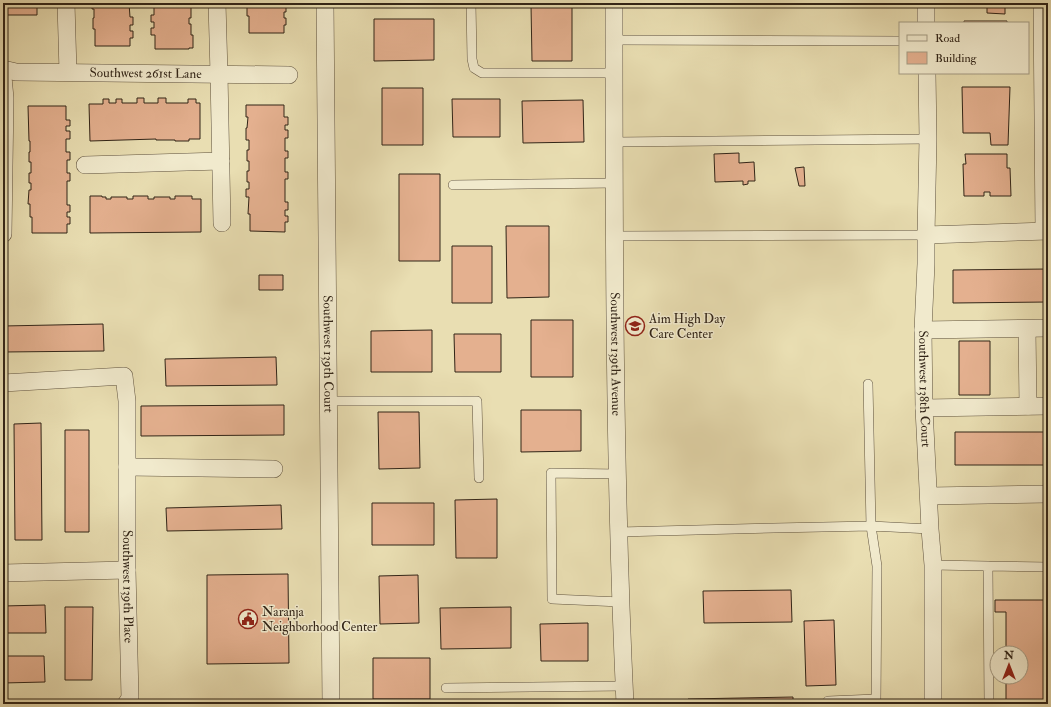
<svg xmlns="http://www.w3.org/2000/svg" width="1051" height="707" viewBox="0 0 1051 707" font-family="'IM FELL Double Pica',serif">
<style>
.building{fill:#e4b08f;stroke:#312417}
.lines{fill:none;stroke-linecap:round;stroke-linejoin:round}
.service-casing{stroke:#5f523e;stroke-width:10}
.minor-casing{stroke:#5f523e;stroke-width:18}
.service{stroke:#f1eacd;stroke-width:9}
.minor{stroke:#f1eacd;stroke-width:17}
.labels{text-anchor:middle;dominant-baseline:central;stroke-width:3;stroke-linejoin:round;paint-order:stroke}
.street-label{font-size:13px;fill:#312417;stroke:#f1eacd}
.poi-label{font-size:13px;fill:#312417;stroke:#f1eacd;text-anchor:start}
</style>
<rect width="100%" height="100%" fill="#e9deb2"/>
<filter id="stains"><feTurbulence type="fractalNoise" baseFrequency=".005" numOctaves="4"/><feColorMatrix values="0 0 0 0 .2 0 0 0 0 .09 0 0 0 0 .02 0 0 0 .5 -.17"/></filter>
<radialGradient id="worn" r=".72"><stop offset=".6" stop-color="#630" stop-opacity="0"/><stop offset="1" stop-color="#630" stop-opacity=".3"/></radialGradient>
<path class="building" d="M 3,3 L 39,3 L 39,6 L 37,6 L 37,15 L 3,15 Z
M 92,3 L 129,3 L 130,17 L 133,17 L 133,25 L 130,25 L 130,31 L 133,31 L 133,38 L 130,38 L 130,46 L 95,46 L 95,29 L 93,29 L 93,18 L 94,18 L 94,9 L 92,9 Z
M 154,3 L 191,3 L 191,18 L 189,18 L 189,24 L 191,24 L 191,35 L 193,35 L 193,48 L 189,48 L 189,49 L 155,49 L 155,35 L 151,35 L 151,28 L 154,28 L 154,22 L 151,22 L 151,15 L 154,15 Z
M 245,3 L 283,3 L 284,5 L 286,5 L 286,12 L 284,12 L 284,18 L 286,18 L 286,25 L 284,25 L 284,33 L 249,33 L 249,16 L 247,16 L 247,4 L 245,5 Z
M 572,4 L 572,61 L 532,61 L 531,5 Z
M 987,4 L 1005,4 L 1005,14 L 987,13 Z
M 374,19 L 434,19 L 434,60 L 374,61 Z
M 964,21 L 1007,21 L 1007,23 L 964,23 Z
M 962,87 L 1010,87 L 1008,145 L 991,145 L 990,133 L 963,133 Z
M 382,88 L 423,88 L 423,145 L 382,145 Z
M 137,98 L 144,98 L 144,103 L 158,103 L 158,98 L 166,98 L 166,103 L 188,103 L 188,99 L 196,99 L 196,103 L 200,103 L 200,139 L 189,139 L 189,141 L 175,141 L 175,140 L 156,140 L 156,139 L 90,141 L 89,104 L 103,104 L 103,99 L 109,99 L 109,103 L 116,103 L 116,99 L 122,99 L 122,103 L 137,103 Z
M 452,99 L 500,99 L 500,137 L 453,137 Z
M 583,100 L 584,142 L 523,143 L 522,101 Z
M 246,105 L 284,105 L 284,117 L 288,117 L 288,125 L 285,125 L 285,130 L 288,130 L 288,138 L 285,138 L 285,151 L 288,151 L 288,158 L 285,158 L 285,172 L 288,172 L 288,179 L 285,179 L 285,202 L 288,202 L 288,210 L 285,210 L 285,216 L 288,216 L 288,222 L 285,222 L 285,232 L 250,231 L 250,214 L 248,214 L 249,197 L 246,197 L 246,189 L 249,189 L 249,182 L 247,182 L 247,171 L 249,171 L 249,161 L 247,161 L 247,150 L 249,150 L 249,140 L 246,140 L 246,128 L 247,128 L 248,117 L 246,117 Z
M 28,106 L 66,106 L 66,120 L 70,120 L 70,126 L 66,126 L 66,131 L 70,131 L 70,139 L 66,139 L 66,152 L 70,152 L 70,160 L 67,160 L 67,173 L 70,173 L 70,181 L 67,181 L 67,205 L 70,205 L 70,212 L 67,212 L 67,217 L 70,217 L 70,224 L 67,224 L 67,233 L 32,233 L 32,217 L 30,217 L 30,204 L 28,204 L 29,190 L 31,190 L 31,183 L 29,183 L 29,173 L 31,173 L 31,162 L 29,162 L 29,152 L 30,152 L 30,141 L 29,141 Z
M 739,153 L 739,163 L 754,162 L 755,181 L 748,181 L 748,184 L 743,185 L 743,181 L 715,182 L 714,154 Z
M 965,154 L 1007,154 L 1007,168 L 1010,168 L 1011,196 L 990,196 L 990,192 L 984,192 L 984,196 L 964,196 L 963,164 L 966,164 Z
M 804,167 L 805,186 L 799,186 L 795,168 Z
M 399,174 L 440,174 L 440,261 L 399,261 Z
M 90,196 L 102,196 L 102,197 L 106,197 L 106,199 L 111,199 L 111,197 L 127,197 L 127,199 L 133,199 L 133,196 L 148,196 L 148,199 L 154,199 L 154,197 L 170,197 L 170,199 L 175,199 L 175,196 L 192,196 L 192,199 L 201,199 L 201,232 L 90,233 Z
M 506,226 L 549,226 L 549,297 L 507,298 Z
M 452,246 L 492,246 L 492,303 L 452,303 Z
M 1048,269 L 1048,302 L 953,303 L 953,270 Z
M 259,275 L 283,275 L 283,290 L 259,290 Z
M 531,320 L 573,320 L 573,377 L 531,377 Z
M 103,324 L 104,351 L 3,352 L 3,326 Z
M 432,330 L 432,372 L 371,372 L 371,331 Z
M 454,334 L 501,334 L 501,372 L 455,372 Z
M 959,341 L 990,341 L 990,395 L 959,395 Z
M 276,357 L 277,385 L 166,386 L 165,359 Z
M 284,405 L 284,435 L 141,436 L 141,406 Z
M 521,410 L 581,410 L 581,451 L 521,452 Z
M 378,412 L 419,412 L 420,468 L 379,469 Z
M 41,423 L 42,540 L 15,540 L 14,424 Z
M 65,430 L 89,430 L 89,532 L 65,532 Z
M 955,432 L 1048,432 L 1048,465 L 955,465 Z
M 497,499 L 497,558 L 456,558 L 455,500 Z
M 372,503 L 434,503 L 434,545 L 372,545 Z
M 281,505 L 282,529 L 167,531 L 166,508 Z
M 288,574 L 289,663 L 207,664 L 207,575 Z
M 418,575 L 419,623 L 380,624 L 379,576 Z
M 791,590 L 792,622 L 704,623 L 703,591 Z
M 995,600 L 1048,600 L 1048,704 L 1006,704 L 1006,677 L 1021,677 L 1021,653 L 1006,653 L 1006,612 L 995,612 Z
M 45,605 L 46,633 L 3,633 L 3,606 Z
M 65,607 L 93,607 L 92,680 L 65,680 Z
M 511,607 L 511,648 L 441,649 L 440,608 Z
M 834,620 L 836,685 L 806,686 L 804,621 Z
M 588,623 L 588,661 L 541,661 L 540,624 Z
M 3,656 L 44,656 L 45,682 L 3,683 Z
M 373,658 L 430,658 L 430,699 L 373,699 Z
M 793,697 L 793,704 L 688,704 L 688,699 Z"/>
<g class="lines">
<g class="service-casing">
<path id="service" d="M 471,3 L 472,59 L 474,68 L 482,73 L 614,73
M 614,40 L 900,41
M 615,142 L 928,139
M 453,185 L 615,183
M 615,236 L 926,235
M 868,384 L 871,526 L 877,566 L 876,704
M 328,401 L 477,401 L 479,478
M 618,474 L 551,473 L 552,599 L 621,602
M 619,532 L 774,528 L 871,526 L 930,529
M 933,565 L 988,566 L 989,704
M 988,566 L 1048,567
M 446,688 L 624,686
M 828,704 L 828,701 L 876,699"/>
</g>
<g class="minor-casing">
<g id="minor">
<path d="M 66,3 L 68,72"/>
<path d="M 217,3 L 219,74 L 222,223"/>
<path id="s1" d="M 325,3 L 331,704"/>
<path id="s2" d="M 614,3 C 614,237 614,471 625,704"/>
<path d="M 926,3 L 926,23"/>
<path d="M 1042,3 L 1044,231"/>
<path id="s3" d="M 3,69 L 16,72 L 289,75"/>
<path id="s4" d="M 927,73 L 928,139 L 926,235 L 926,264 L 923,330 L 924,408 L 930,529 L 933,565 L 933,704"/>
<path d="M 3,77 L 5,98 L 3,234"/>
<path d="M 85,165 L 221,161"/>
<path d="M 926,235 L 1048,231"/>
<path d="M 1027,329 L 1028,406"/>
<path d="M 923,330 L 1048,328"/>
<path id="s5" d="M 3,383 L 124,376 L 127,401 L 127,570 L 130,698 L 126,704"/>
<path d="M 924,408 L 1048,406"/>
<path d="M 127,467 L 274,469"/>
<path d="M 929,496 L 1048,494"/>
<path d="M 3,573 L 127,570"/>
</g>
</g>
<use href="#service" class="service"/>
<use href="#minor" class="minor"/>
</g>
<defs>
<g id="school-ring" transform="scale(1)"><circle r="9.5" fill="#f1eacd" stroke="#8f2418" stroke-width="1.5"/><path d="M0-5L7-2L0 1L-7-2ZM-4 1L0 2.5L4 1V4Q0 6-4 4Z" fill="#8f2418"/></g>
<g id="civic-ring" transform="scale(1)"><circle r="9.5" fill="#f1eacd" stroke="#8f2418" stroke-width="1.5"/><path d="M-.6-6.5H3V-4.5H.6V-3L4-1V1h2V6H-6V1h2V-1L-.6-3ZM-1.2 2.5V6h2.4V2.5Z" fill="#8f2418"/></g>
</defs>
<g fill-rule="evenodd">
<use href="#school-ring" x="635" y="326"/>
<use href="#civic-ring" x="248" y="619"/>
</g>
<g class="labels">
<g class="street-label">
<text stroke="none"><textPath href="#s3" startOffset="143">Southwest 261st Lane</textPath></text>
<text stroke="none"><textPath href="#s1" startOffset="351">Southwest 139th Court</textPath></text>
<text stroke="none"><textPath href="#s2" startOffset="351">Southwest 139th Avenue</textPath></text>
<text stroke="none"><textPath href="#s4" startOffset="316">Southwest 138th Court</textPath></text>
<text stroke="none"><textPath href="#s5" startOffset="332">Southwest 139th Place</textPath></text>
</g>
<g class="poi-label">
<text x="649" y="319">Aim High Day<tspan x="649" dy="15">Care Center</tspan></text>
<text x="262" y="612">Naranja<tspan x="262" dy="15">Neighborhood Center</tspan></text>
</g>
</g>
<rect width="1051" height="707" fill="none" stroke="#e9deb2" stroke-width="16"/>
<rect x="4" y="4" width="1043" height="699" fill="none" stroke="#312417" stroke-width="2"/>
<rect x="8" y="8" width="1035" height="691" fill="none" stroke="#312417"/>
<rect x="899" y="22" width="130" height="52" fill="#f1eacd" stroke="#a49b84"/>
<rect x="907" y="35" width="20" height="6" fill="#f1eacd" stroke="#a49b84"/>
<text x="935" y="42" font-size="12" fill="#312417">Road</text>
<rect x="907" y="52" width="20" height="12" fill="#e4b08f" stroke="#a49b84"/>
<text x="935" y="62" font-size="12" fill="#312417">Building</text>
<g transform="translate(1009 665)"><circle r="19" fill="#f1eacd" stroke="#a49b84"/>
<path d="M0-3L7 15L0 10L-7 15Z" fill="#8f2418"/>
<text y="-6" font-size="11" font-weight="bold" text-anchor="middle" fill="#312417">N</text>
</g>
<rect width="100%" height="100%" filter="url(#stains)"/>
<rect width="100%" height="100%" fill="url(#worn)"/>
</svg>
